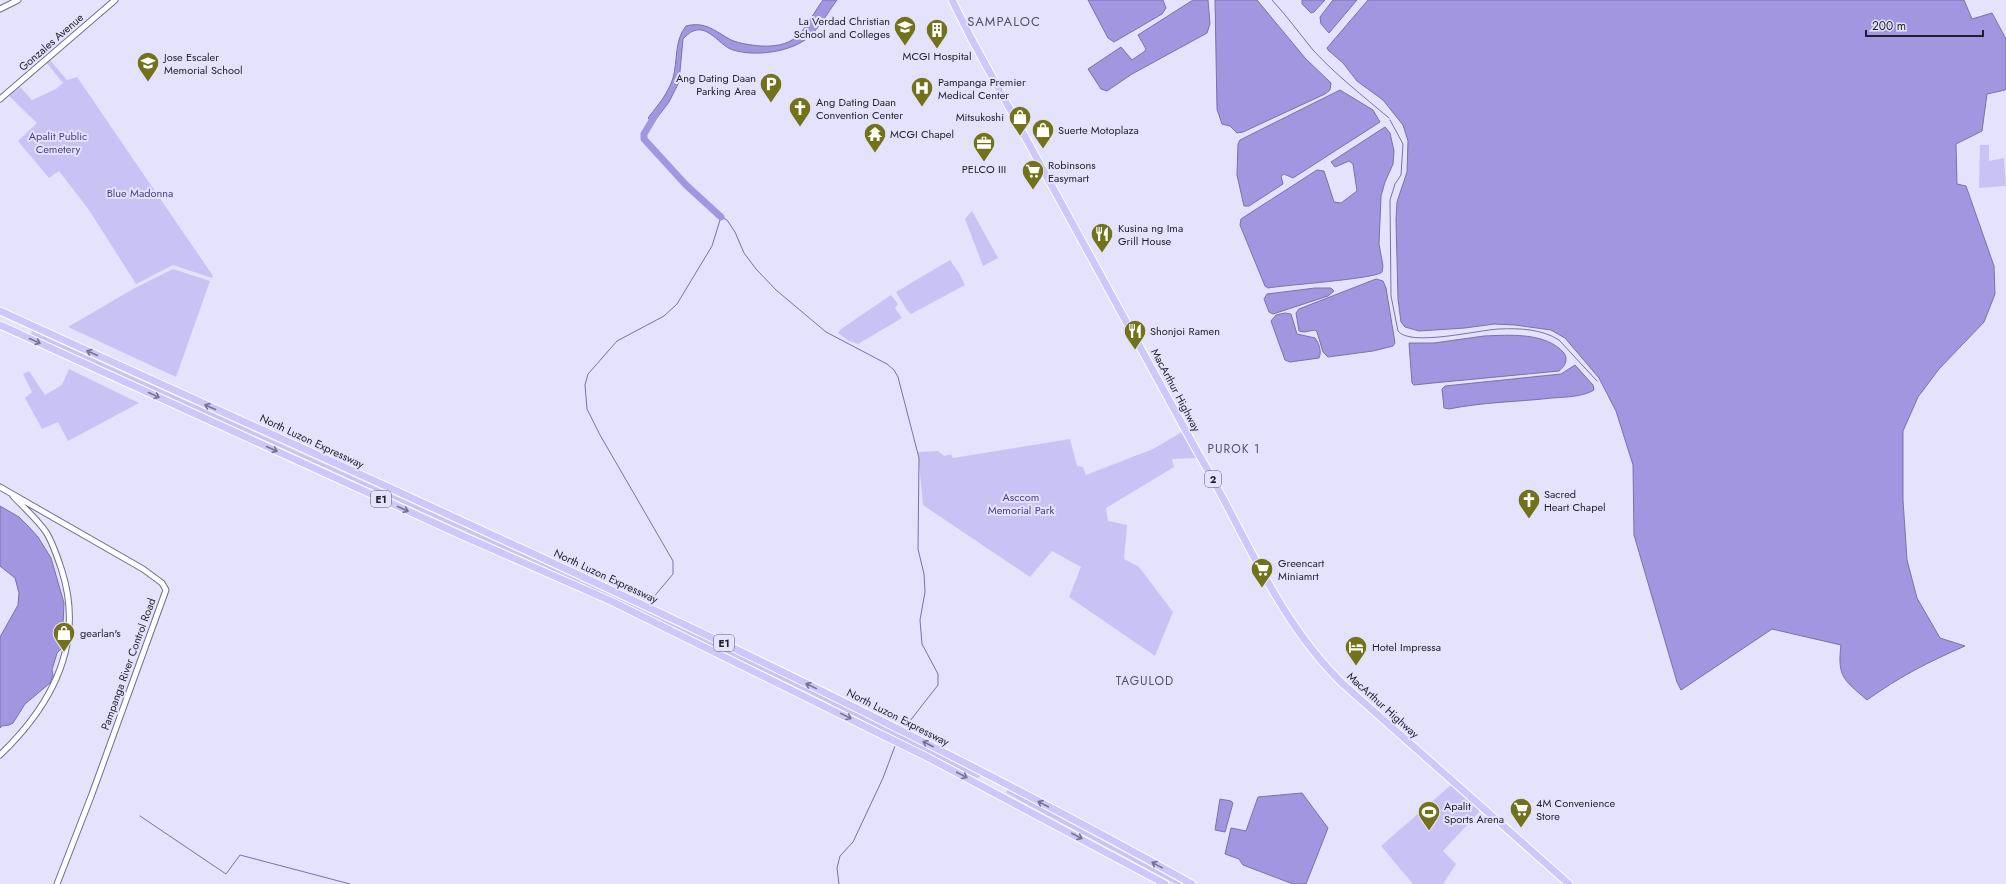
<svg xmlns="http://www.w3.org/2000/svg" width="2006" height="884" viewBox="0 0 2006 884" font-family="Jost,sans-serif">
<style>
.green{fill:#c9c3f5}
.water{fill:#a196df;stroke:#7a72a9}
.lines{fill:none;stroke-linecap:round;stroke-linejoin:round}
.stream{stroke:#7a72a9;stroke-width:1}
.river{stroke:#a196df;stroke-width:7}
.secondary-casing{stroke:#716e8c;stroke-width:7}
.highway-casing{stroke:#fff;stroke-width:9}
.secondary{stroke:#fff;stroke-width:5}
.highway{stroke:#cdc7fc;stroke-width:7}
.oneway{stroke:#767293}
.labels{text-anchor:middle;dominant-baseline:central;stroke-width:4;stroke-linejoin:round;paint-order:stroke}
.shield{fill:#e4e2fd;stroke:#5a5969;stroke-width:1}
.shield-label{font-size:10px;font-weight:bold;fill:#1f1e2a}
.poi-label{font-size:11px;fill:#1f1e2a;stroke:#e4e2fd;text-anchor:start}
.street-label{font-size:11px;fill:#1f1e2a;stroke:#e4e2fd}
.park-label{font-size:11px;fill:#4e3a90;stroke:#e4e2fd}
.neighbourhood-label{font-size:12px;letter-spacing:1px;fill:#54516e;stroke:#e4e2fd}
.quarter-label{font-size:13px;letter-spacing:1px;fill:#54516e;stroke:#e4e2fd}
</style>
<rect width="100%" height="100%" fill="#e4e2fd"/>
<path class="green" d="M 49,59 L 67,80 L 77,77 L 213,276 L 212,278 L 173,265 L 136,284 L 89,210 L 59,171 L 49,178 L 18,141 L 37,123 L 9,96 L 20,87 L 32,100 L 56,89 L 63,83 L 46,62 Z
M 1980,145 L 1989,145 L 1989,161 L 2004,158 L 2006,186 L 1979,188 Z
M 972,211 L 998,258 L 983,266 L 965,219 Z
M 950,260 L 959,273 L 965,285 L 911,314 L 907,310 L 896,292 Z
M 173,269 L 210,281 L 176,377 L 68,327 L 133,289 Z
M 891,295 L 898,304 L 895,308 L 902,318 L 858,344 L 849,341 L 838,333 L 841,329 Z
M 32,331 L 679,625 L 857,712 L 980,775 L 980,777 L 977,778 L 809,693 L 577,582 L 31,334 Z
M 69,369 L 139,403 L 68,441 L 58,422 L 42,429 L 25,398 L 32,392 L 23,374 L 29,371 L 45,395 L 62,385 Z
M 1182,432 L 1196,458 L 1172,459 L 1174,467 L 1106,508 L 1108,521 L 1127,525 L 1124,559 L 1139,567 L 1173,612 L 1155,656 L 1069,597 L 1081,567 L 1052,551 L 1030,577 L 923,505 L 918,452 L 938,451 L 944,456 L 951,454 L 953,458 L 1070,439 L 1077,466 L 1083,467 L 1086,475 L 1153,449 Z
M 1451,785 L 1480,811 L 1443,851 L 1456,864 L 1443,884 L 1413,884 L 1381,846 Z
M 1009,790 L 1182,884 L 1176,884 L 1021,801 L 1007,793 L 1007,790 Z"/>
<path class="water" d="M 823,0 L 837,0 C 828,12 820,27 809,37 C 791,52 756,57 733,50 C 717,45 704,15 683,39 L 679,82 L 669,102 L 653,123 L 648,118 C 658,105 668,94 673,78 C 678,60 674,41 686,26 C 705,21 715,31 731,40 C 741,44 751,45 761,46 C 800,48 803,28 823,0 Z
M 1088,0 L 1163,0 L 1166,8 L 1162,14 L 1114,42 L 1108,38 Z
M 1193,0 L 1208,0 L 1210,24 L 1207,33 L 1132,74 L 1107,91 L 1101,89 L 1088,69 L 1121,47 L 1132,60 L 1145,51 L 1146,49 L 1138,35 Z
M 1215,0 L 1257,0 L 1305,58 L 1331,83 L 1330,90 L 1325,94 L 1243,132 L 1237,133 L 1230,126 L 1222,124 L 1217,109 Z
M 1302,0 L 1325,0 L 1314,12 L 1311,13 L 1302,4 Z
M 1333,0 L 1357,0 L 1329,33 L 1321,24 L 1320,17 Z
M 1368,0 L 1964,0 L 1972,19 L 1992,13 L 2006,39 L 2006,88 L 2005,90 L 1987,94 L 1982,131 L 1956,144 L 1957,184 L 1966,186 L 1994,266 L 1995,294 L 1984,322 L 1939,369 L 1918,397 L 1903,431 L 1903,500 L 1907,560 L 1917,598 L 1940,638 L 1965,646 C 1928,662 1899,677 1867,700 C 1844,680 1837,677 1841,645 L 1772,629 L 1681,690 L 1677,682 L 1634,535 L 1633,465 L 1616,411 L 1599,378 L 1565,338 L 1551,330 L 1515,325 L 1494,324 L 1465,328 L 1419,331 L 1405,327 L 1401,322 L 1398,299 L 1396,220 L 1397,202 L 1407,172 L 1408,141 L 1403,125 L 1383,100 L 1357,81 L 1343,63 L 1328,50 L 1327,48 Z
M 1340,90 L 1373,110 L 1380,122 L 1293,178 L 1284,174 L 1281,176 L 1283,184 L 1249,206 L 1244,206 L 1237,175 L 1238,144 L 1240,140 Z
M 1385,127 L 1390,133 L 1394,151 L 1393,164 L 1385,182 L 1381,196 L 1379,244 L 1383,266 L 1382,272 C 1376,279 1284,285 1268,288 L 1265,286 L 1240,225 L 1241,219 L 1317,170 L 1324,171 L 1334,202 L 1341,203 L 1357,191 L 1353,164 L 1349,161 L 1335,167 L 1331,162 Z
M 1376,279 L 1383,281 L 1386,288 L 1395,343 L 1393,346 L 1373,351 L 1328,357 L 1323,352 L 1317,332 L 1315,330 L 1304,332 L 1299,331 L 1296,313 L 1299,309 Z
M 1315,288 L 1331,288 L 1334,291 L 1328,296 L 1273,314 L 1269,312 L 1264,299 L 1267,294 Z
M 1285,313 L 1291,314 L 1297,334 L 1315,338 C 1319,343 1322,352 1319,358 L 1290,362 L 1285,360 L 1271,321 L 1276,315 Z
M 1484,336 C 1509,335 1546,332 1564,353 C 1569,360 1564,367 1559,371 L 1433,383 L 1414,385 L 1412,383 L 1409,343 L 1434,343 Z
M 1575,365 L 1593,385 L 1594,390 C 1582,397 1566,397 1552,398 C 1517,402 1483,402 1449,409 L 1444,408 L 1442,389 L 1445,386 L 1561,374 Z
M 0,506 L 19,517 L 29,527 L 38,537 L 51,558 L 64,603 L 62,648 L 57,653 L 52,670 L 53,675 L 50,683 L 25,704 L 13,723 L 9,725 L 2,726 L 0,728 L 0,637 L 18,605 L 19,593 L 15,578 L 0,566 Z
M 1302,793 L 1328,828 L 1306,884 L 1293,884 L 1243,865 L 1239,859 L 1225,854 L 1231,828 L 1246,831 L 1258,797 Z
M 1220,799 L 1231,801 L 1233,803 L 1225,832 L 1215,830 Z"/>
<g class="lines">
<path class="stream" d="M 1272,0 C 1287,16 1299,33 1313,50 C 1336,75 1363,96 1389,118
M 1390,120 L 1403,144 L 1401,175 L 1395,184 L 1390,200 L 1391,296 L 1398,331 C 1410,347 1478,330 1499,329 C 1519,328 1542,329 1559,340 L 1597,381
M 652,599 L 673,574 L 673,561 L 600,435 L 587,409 L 585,385 L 588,374 L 617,341 L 664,316 L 677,304 L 712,246 L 721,217 L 727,220 L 735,232 L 744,253 L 756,269 L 776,290 L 826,332 L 887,364 L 894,370 L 898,377 L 919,458 L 918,549 L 924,574 L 925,592 L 920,620 L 922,644 L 938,674 L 938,685 L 906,726
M 140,816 L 226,874 L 240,855 L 350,884
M 839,884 L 837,868 L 840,856 L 853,842 L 883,778 L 895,746"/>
<path class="river" d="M 656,114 L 644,134 L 644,139 L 686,185 L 721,217"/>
<g class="secondary-casing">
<path id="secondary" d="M 0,9 L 18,0
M 0,99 L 115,0
M 0,487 L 143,569 L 162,583 L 166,590 L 92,794 L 57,884
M 0,755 C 52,705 85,644 62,571 C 58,559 53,543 46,532 C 37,519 24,508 13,496"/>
</g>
<g class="highway-casing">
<path id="highway" d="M 952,0 L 971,38 L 1198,453 C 1244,531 1277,620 1343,684 L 1569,884
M 0,311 C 401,494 806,669 1192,884
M 0,325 L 463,536 L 611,601 L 929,758 L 1165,884"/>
</g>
<use href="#secondary" class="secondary"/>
<use href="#highway" class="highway"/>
</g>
<defs><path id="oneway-shaft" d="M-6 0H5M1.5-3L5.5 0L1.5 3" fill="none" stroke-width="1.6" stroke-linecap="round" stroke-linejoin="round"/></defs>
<g class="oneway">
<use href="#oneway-shaft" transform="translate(35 341) rotate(25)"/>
<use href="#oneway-shaft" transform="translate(92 353) rotate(-156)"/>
<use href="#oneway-shaft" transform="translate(154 395) rotate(25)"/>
<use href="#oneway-shaft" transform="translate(210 407) rotate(-156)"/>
<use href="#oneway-shaft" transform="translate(272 449) rotate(24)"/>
<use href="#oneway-shaft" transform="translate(403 509) rotate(24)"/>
<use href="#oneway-shaft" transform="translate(811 686) rotate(-154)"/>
<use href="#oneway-shaft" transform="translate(846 716) rotate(26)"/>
<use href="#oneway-shaft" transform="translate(928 744) rotate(-153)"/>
<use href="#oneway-shaft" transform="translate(962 775) rotate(28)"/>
<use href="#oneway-shaft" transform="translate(1043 804) rotate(-152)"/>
<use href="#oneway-shaft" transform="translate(1077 836) rotate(28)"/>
<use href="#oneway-shaft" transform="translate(1157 865) rotate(-151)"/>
</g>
<defs>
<g id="university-pin" transform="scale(1.15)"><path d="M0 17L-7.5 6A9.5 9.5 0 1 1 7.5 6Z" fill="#727318" stroke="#e4e2fd"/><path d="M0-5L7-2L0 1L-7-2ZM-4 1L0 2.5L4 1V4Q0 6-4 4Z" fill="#fff"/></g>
<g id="building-pin" transform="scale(1.15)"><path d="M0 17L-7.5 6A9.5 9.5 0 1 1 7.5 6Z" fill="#727318" stroke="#e4e2fd"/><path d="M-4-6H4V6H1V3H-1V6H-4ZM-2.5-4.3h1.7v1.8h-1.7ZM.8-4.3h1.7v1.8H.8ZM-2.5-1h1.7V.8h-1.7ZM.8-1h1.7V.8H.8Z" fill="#fff"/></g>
<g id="school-pin" transform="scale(1.15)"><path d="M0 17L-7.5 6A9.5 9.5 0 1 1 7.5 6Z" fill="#727318" stroke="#e4e2fd"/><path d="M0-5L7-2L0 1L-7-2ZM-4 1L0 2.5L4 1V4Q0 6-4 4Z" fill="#fff"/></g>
<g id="parking-pin" transform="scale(1.15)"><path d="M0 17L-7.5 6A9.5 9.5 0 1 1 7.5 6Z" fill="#727318" stroke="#e4e2fd"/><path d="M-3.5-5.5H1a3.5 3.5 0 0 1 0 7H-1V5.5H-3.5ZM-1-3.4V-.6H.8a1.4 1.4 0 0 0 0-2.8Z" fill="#fff"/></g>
<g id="hospital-pin" transform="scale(1.15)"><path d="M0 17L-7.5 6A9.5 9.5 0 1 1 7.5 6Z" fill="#727318" stroke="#e4e2fd"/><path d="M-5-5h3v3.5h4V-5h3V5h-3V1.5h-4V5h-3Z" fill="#fff"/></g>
<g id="church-pin" transform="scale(1.15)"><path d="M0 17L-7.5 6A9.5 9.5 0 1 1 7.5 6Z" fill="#727318" stroke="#e4e2fd"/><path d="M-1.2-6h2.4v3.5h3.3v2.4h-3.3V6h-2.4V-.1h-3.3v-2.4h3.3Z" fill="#fff"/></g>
<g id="shop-pin" transform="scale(1.15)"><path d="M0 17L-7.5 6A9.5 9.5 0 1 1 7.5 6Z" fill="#727318" stroke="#e4e2fd"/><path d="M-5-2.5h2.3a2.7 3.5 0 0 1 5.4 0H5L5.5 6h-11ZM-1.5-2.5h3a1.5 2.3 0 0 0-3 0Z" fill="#fff"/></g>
<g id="temple-pin" transform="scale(1.15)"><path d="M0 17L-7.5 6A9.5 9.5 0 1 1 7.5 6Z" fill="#727318" stroke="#e4e2fd"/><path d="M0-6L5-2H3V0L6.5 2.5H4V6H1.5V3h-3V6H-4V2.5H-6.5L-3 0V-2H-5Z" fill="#fff"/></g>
<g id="office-pin" transform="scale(1.15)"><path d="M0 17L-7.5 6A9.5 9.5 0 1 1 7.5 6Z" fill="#727318" stroke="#e4e2fd"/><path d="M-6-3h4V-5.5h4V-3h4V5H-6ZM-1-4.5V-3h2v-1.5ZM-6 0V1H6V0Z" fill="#fff"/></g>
<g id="supermarket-pin" transform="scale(1.15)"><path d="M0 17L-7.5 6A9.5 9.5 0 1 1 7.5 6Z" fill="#727318" stroke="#e4e2fd"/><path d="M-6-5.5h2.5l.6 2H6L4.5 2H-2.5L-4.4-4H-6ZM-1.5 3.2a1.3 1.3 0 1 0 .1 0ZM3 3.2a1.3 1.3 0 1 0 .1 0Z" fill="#fff"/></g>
<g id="restaurant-pin" transform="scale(1.15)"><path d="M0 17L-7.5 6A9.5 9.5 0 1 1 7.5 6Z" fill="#727318" stroke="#e4e2fd"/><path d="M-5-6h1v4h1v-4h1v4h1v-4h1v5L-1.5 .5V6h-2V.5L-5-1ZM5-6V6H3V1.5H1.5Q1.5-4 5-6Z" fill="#fff"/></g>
<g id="hotel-pin" transform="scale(1.15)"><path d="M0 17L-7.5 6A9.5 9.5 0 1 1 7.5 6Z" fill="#727318" stroke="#e4e2fd"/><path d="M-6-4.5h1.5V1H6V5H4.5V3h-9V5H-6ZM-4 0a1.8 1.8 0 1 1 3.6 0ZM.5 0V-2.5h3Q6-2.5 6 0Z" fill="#fff"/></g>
<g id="stadium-pin" transform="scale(1.15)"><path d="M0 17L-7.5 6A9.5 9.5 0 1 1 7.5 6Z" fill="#727318" stroke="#e4e2fd"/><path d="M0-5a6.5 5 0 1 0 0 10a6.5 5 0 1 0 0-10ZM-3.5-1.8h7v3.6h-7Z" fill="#fff"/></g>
</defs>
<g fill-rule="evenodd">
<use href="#university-pin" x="905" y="27"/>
<use href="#building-pin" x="937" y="30"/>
<use href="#school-pin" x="148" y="63"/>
<use href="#parking-pin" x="771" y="84"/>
<use href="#hospital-pin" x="922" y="88"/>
<use href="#church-pin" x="800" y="108"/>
<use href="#shop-pin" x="1020" y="117"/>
<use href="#shop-pin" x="1043" y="130"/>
<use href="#temple-pin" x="875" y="134"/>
<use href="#office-pin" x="984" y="143"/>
<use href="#supermarket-pin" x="1033" y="171"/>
<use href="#restaurant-pin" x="1102" y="234"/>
<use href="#restaurant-pin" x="1135" y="331"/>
<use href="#church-pin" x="1529" y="500"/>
<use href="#supermarket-pin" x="1262" y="569"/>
<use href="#shop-pin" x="64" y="633"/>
<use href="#hotel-pin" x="1356" y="647"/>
<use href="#supermarket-pin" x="1521" y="809"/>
<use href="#stadium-pin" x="1429" y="812"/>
</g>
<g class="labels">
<g class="shield">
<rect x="1205" y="471" width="16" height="16" rx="3"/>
<rect x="371" y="491" width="20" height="16" rx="3"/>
<rect x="714" y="635" width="20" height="16" rx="3"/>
</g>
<g class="shield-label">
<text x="1213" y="479">2</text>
<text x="381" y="499">E1</text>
<text x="724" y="643">E1</text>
</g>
<g class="poi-label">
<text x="890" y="21" text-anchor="end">La Verdad Christian<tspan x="890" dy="13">School and Colleges</tspan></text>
<text x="937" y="56" text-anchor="middle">MCGI Hospital</text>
<text x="164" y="57">Jose Escaler<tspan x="164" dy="13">Memorial School</tspan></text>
<text x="756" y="78" text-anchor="end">Ang Dating Daan<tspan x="756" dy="13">Parking Area</tspan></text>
<text x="938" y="82">Pampanga Premier<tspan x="938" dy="13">Medical Center</tspan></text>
<text x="816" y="102">Ang Dating Daan<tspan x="816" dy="13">Convention Center</tspan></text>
<text x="1004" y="117" text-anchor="end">Mitsukoshi</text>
<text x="1058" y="130">Suerte Motoplaza</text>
<text x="890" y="134">MCGI Chapel</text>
<text x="1048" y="165">Robinsons<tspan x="1048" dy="13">Easymart</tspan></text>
<text x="984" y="169" text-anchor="middle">PELCO III</text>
<text x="1118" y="228">Kusina ng Ima<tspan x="1118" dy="13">Grill House</tspan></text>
<text x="1150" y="331">Shonjoi Ramen</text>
<text x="1544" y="494">Sacred<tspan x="1544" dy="13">Heart Chapel</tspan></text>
<text x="1278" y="563">Greencart<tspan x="1278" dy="13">Miniamrt</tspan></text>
<text x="80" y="633">gearlan's</text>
<text x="1372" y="647">Hotel Impressa</text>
<text x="1536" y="803">4M Convenience<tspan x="1536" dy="13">Store</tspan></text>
<text x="1444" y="806">Apalit<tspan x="1444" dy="13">Sports Arena</tspan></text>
</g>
<g class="street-label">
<text transform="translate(51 42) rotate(-41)">Gonzales Avenue</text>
<text transform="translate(1176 390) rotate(62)">MacArthur Highway</text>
<text transform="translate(312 441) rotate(25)">North Luzon Expressway</text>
<text transform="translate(606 576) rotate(25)">North Luzon Expressway</text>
<text transform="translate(128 664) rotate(-70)">Pampanga River Control Road</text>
<text transform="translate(1383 705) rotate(42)">MacArthur Highway</text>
<text transform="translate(898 717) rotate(27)">North Luzon Expressway</text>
</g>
<g class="park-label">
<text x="58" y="136">Apalit Public<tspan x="58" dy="13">Cemetery</tspan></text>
<text x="140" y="193">Blue Madonna</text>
<text x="1021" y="497">Asccom<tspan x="1021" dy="13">Memorial Park</tspan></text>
</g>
<g class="neighbourhood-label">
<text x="1234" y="449">PUROK 1</text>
<text x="1145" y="681">TAGULOD</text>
</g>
<g class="quarter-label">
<text x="1004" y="21">SAMPALOC</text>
</g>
</g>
<path d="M1866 30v6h117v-6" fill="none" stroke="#1f1e2a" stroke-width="2"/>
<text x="1872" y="30" font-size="12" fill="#1f1e2a" stroke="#e4e2fd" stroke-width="3" paint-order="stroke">200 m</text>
</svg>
